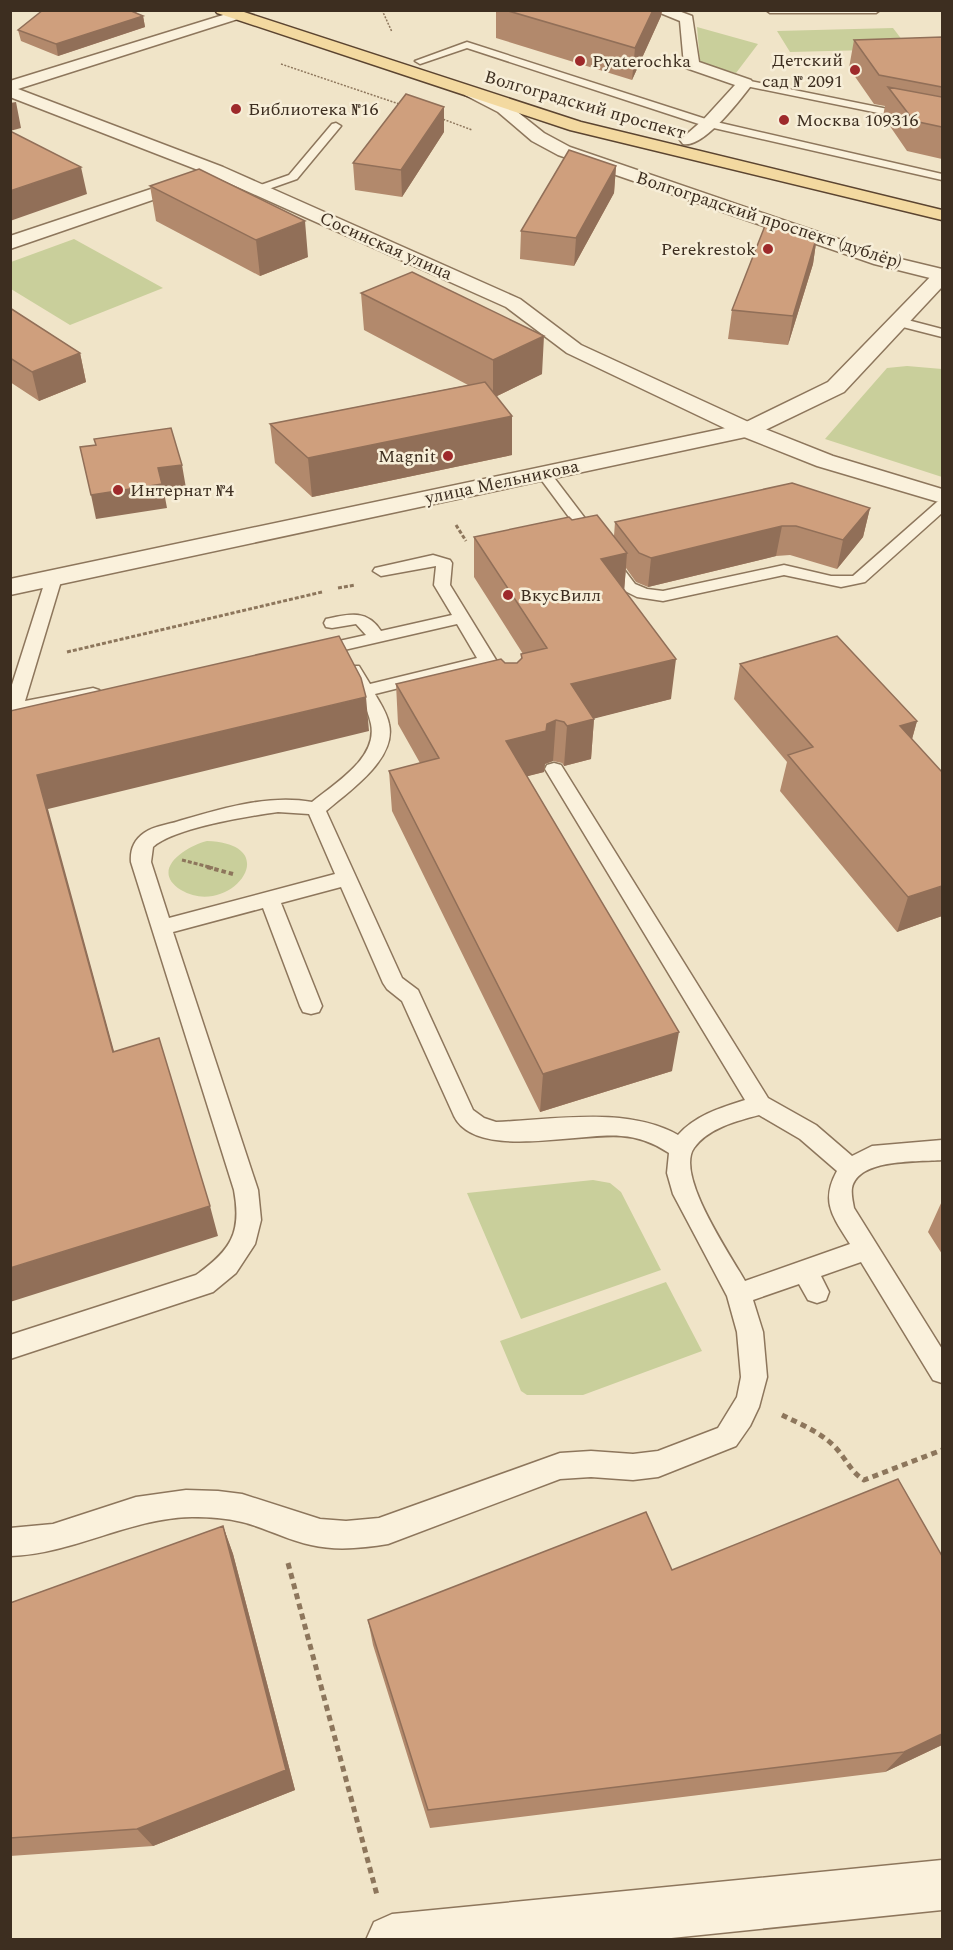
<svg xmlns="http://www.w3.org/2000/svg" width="953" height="1950" viewBox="0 0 953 1950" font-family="Spectral,serif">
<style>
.green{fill:#c9cf9b}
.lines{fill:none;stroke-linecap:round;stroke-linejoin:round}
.service-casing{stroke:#8d765c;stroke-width:3}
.minor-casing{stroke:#8d765c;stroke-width:3}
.tertiary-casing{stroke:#8d765c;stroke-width:3}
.primary-casing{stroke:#5b4430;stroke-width:3}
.path-far3{stroke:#8d765c;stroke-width:1.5;stroke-dasharray:2 1.5;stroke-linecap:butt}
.path-far2{stroke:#8d765c;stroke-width:3;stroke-dasharray:4 2;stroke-linecap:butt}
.path-far1{stroke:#8d765c;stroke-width:4;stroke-dasharray:4.5 3;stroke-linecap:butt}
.path{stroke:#8d765c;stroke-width:5;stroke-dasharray:6 4.5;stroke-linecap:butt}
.service{fill:#faf1dc;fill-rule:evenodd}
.minor{fill:#faf1dc;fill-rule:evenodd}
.tertiary{fill:#faf1dc;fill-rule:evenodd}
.primary{fill:#f3d9a0;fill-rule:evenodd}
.wall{fill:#b2896c}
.shaded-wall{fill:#916f58}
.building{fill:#cf9f7d;stroke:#916f58;stroke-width:1.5}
.poi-dot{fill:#9e2a2b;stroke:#f7eed8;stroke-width:2}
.labels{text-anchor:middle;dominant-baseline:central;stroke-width:5;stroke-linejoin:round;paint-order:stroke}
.far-poi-label{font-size:18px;fill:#3d2e20;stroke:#f7eed8;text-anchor:start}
.far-street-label{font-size:18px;fill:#3d2e20;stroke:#f7eed8}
</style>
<rect width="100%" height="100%" fill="#f0e4c8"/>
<path class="green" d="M 697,27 L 758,44 L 736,73 L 700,63 Z
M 893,28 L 909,49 L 790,52 L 777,31 Z
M 74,239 L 163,288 L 70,325 L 11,289 L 11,262 Z
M 907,366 L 942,369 L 942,477 L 825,439 L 887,368 Z
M 207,841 C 288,844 229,919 181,890 C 149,870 186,846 207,841 Z
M 593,1180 L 610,1183 L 621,1192 L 661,1270 L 521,1319 L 467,1193 Z
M 666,1282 L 702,1351 L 583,1395 L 527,1395 L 521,1391 L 500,1341 Z"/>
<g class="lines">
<g class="service-casing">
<path id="service" d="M 766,10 L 880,10 L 876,13 L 770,13 Z
M 467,42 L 712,121 L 942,174 L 942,180 L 705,126 L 467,48 L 420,64 L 415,61 Z
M 745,80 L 942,120 L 942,126 L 741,85 L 740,83 Z
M 336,123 L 341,126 L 297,179 L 263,191 L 255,191 L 255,187 L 289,175 L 332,124 Z
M 900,318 L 942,329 L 942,337 L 895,325 L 893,322 Z
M 544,470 L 549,471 L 635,584 L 647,589 L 663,591 L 784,565 L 831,576 L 853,576 L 937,502 L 942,501 L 942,513 L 865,582 L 841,587 L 784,575 L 663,601 L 637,597 L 623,590 L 537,474 Z
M 433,555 L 450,560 L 452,563 L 450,585 L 512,686 L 509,690 L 497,690 L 483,667 L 375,694 C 380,703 387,713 389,724 C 397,759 349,791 326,811 L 402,978 L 418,990 L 473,1110 L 484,1118 L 496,1122 C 553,1120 626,1106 678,1135 C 696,1115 720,1108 745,1100 L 545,769 L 547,765 L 554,763 L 561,765 L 768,1098 L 816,1125 L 852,1156 L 872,1146 L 942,1140 L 942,1160 C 919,1162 858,1158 852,1188 C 851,1194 853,1202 854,1208 L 942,1349 L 942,1383 L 933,1380 L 861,1262 L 821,1276 L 829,1292 L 826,1300 L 817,1303 L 808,1300 L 799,1284 L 753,1300 L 763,1332 L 767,1377 L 759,1407 L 750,1426 L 736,1446 L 658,1477 L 633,1480 L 591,1477 L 560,1479 L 388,1544 C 363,1548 336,1551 311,1545 C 287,1540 266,1528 242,1522 C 226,1518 209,1517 192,1517 C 129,1518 74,1554 10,1556 L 10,1528 L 53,1524 L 136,1497 L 186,1490 L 218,1491 L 242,1494 L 320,1519 L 346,1521 L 379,1518 L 560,1453 L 591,1451 L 633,1454 L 658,1451 L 718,1428 L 737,1397 L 741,1377 L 737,1332 L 727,1296 L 673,1194 L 667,1173 L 669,1153 C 654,1143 639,1137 621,1136 C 579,1132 476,1161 454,1116 L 402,1001 L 387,989 L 383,983 L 341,887 L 281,903 L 322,1006 L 319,1012 L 311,1014 L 303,1012 L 300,1006 L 263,908 L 173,932 L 258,1190 L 261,1220 L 255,1244 L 236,1273 L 213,1292 L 10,1359 L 10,1335 L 196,1275 C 231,1250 242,1233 234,1190 L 131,862 C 130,850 134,840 144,833 C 153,826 167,825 179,821 C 222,809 267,794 312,802 C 335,783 378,758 371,724 C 367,704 354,687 344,670 L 347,666 L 359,666 L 370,684 L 477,658 L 457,624 L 318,656 L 312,655 L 309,651 L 312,647 L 366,635 L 356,624 L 332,628 L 326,627 L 324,623 L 326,619 C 349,614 367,609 381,631 L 452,615 L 434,585 L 436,566 L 381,576 L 373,571 L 375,568 ZM 278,812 L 309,814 L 335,874 L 169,918 L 151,862 L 153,847 C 174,828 249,816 278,812 ZM 759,1115 L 800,1139 L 837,1171 C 820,1202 833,1217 850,1244 L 745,1281 C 730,1254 675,1175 694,1148 C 708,1128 737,1121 759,1115 Z
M 54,573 L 62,578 L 25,701 L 93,688 L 99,690 L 102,694 L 99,698 L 93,700 L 10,715 L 10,691 L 46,578 Z"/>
</g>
<g class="minor-casing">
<path id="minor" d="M 653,10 L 676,10 L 692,16 L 699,62 L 751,80 L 753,83 C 741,99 703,149 683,144 L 680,140 L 703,120 L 735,85 L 686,68 L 684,65 L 680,21 Z
M 236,11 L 243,15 L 241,18 L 18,89 L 223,167 L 520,299 L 581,345 L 755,425 L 833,456 L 942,489 L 942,503 L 817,466 L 739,435 L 567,353 L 506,307 L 211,175 L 10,97 L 10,81 Z
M 471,87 L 510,106 L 544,133 L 570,147 L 888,256 L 942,269 L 942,281 L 874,264 L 558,155 L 532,141 L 498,112 L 465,95 L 463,92 L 465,89 Z
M 193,175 L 199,176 L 202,180 L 199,184 L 10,249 L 10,236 Z
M 942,1860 L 942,1910 L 652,1940 L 366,1940 L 374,1922 L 392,1914 Z"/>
</g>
<g class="tertiary-casing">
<path id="tertiary" d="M 942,270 L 942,287 L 844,392 L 755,435 L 10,595 L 10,579 L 740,425 L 828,382 L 935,272 Z"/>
</g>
<g class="primary-casing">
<path id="primary" d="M 215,10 L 238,10 L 581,122 L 942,210 L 942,220 L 570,130 L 217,13 Z"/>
</g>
<path class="path-far3" d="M 382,10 L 392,32
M 281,64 L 402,105
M 440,118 L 472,130"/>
<path class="path-far2" d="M 456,525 L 466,541
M 338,588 L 355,585
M 67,652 L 322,592
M 182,860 L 213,868"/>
<path class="path-far1" d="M 207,867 L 233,874"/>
<path class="path" d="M 782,1415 C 800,1424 821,1432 836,1448 C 846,1459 851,1472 864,1480 L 942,1450
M 288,1563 L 377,1895"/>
<use href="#service" class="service"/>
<use href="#minor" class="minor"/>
<use href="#tertiary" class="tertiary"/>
<use href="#primary" class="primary"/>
</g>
<path class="wall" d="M 136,10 L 136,13 L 143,16 L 145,27 L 58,56 L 21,41 L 18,30 Z
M 496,10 L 662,10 L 661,16 L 632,80 L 496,38 Z
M 942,37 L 942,159 L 907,151 L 883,116 L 885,106 L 874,104 L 849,68 L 854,40 Z
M 444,132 L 402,197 L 355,190 L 353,163 Z
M 616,166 L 614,193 L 574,266 L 520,259 L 521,231 Z
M 150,186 L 308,257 L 260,276 L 156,221 Z
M 817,236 L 813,264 L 788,345 L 728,339 L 732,310 Z
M 361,293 L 542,374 L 497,396 L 512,455 L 312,497 L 275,463 L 270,424 L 468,385 L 364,330 Z
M 10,308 L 80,353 L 86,382 L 39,401 L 10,382 Z
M 870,508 L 863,537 L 837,569 L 790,555 L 776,556 L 648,587 L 636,582 L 626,568 L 624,589 L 671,699 L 594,718 L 591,759 L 564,766 L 562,763 L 553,761 L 545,764 L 544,772 L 527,776 L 672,1071 L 540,1112 L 392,811 L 389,771 L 420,763 L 398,724 L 396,684 L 505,663 L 517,663 L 521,659 L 521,654 L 523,654 L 474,577 L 474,537 L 572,520 L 614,536 L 615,522 Z
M 740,664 L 917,721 L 912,739 L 942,916 L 897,932 L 780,791 L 787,762 L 734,699 Z
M 942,1201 L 942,1254 L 928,1232 Z
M 223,1526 L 233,1554 L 295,1790 L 153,1846 L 10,1856 L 10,1603 Z
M 672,1570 L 942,1745 L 885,1772 L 430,1828 L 373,1645 L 368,1620 Z"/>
<path class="shaded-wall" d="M 136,10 L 137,18 L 143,16 L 145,27 L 58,56 L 56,44 L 131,11 Z
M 653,10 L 662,10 L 661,16 L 632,80 L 635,48 Z
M 16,102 L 21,128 L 10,131 L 10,103 Z
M 444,107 L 444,132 L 402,197 L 401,170 Z
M 616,166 L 614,193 L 574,266 L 576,238 Z
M 81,167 L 87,194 L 10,221 L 10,191 Z
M 305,221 L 308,257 L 260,276 L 256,240 Z
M 817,236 L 813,264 L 788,345 L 793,316 Z
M 544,336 L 542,374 L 493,398 L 493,360 Z
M 80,353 L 86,382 L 39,401 L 32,372 Z
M 512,416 L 512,455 L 312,497 L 308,458 Z
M 182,465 L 186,488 L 164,492 L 167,508 L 96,519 L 91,495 L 158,468 Z
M 870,508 L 863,537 L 837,569 L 843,540 Z
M 782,526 L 776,556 L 648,587 L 651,558 Z
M 627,553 L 624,593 L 601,559 Z
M 676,659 L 671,699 L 569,725 L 571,684 Z
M 366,697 L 369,731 L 48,809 L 123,1084 L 113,1052 L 37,775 Z
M 594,719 L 591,759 L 564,766 L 567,726 Z
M 556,720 L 553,761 L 545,764 L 544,772 L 505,782 L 506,741 Z
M 917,721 L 907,757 L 900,726 Z
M 942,886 L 942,916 L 897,932 L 908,897 Z
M 679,1032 L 672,1071 L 540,1112 L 543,1074 Z
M 210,1206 L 218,1236 L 10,1302 L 10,1268 Z
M 223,1526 L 233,1554 L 295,1790 L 153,1846 L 137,1829 Z
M 942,1734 L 942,1745 L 885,1772 L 904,1752 Z"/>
<path class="building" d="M 43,10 L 133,10 L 131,11 L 143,16 L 56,44 L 18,30 Z
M 505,10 L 653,10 L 635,48 Z
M 942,37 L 942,87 L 879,75 L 854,40 Z
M 888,87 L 942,97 L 942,127 L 914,121 Z
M 406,94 L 444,107 L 401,170 L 353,163 Z
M 10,131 L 81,167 L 10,191 Z
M 569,150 L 616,166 L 576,238 L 521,231 Z
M 199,169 L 305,221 L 256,240 L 150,186 Z
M 768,218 L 817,236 L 793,316 L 732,310 Z
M 412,272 L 544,336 L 493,360 L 361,293 Z
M 10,308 L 80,353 L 32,372 L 10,358 Z
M 485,382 L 512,416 L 308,458 L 270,424 Z
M 171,428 L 182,465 L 158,468 L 162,484 L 91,495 L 80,447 L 96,445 L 94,439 Z
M 792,483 L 870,508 L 843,540 L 796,526 L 782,526 L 651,558 L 639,553 L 615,522 Z
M 597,515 L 627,553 L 601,559 L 676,659 L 571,684 L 594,719 L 567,726 L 564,722 L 556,720 L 547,724 L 546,731 L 506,741 L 679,1032 L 543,1074 L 389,771 L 439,758 L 396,684 L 501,659 L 505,663 L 517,663 L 522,658 L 521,654 L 547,648 L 474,537 L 569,517 L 572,520 Z
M 339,636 L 361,678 L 366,697 L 37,775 L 113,1052 L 159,1038 L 210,1206 L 10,1268 L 10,711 Z
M 837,636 L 917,721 L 900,726 L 942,772 L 942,886 L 908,897 L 788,755 L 813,747 L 740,664 Z
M 898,1479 L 942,1556 L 942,1734 L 904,1752 L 428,1810 L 368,1620 L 646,1512 L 672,1570 Z
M 223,1526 L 286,1770 L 137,1829 L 10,1838 L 10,1603 Z"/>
<g class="poi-dot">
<circle cx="580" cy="61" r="6"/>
<circle cx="855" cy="70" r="6"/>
<circle cx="236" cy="109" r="6"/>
<circle cx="784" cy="120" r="6"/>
<circle cx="768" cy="249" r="6"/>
<circle cx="448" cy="456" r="6"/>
<circle cx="118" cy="490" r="6"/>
<circle cx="508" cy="595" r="6"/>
</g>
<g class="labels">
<g class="far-poi-label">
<text x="843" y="60" text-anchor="end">Детский<tspan x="843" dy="21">сад № 2091</tspan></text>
<text x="592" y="61">Pyaterochka</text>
<text x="248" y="109">Библиотека №16</text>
<text x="796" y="120">Москва 109316</text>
<text x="756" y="249" text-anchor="end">Perekrestok</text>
<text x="436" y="456" text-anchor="end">Magnit</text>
<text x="130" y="490">Интернат №4</text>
<text x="520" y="595">ВкусВилл</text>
</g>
<g class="far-street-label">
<text transform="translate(585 105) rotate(16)">Волгоградский проспект</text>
<text transform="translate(769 220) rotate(18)">Волгоградский проспект (дублёр)</text>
<text transform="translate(386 246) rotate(24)">Сосинская улица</text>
<text transform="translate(502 482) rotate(-12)">улица Мельникова</text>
</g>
</g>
<rect width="953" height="1950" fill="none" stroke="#3d2e20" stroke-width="24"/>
</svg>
